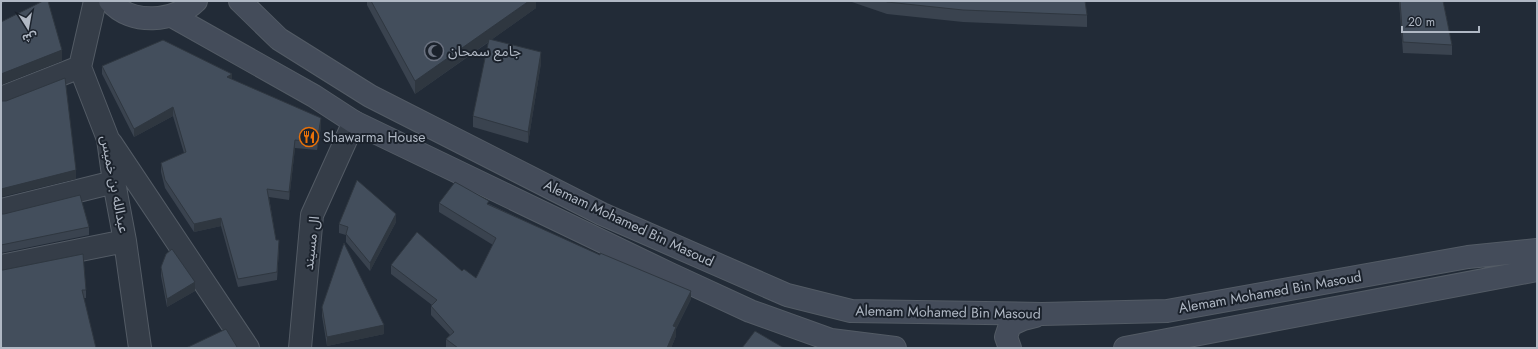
<svg xmlns="http://www.w3.org/2000/svg" width="1538" height="349" viewBox="0 0 1538 349" font-family="Jost,'Noto Sans Arabic',sans-serif">
<style>
.lines{fill:none;stroke-linecap:round;stroke-linejoin:round}
.street-casing{stroke:#535b65;stroke-width:24}
.secondary-casing{stroke:#535b65;stroke-width:24}
.street{stroke:#353d48;stroke-width:22}
.secondary{stroke:#444c5a;stroke-width:22}
.wall{fill:#3a434f}
.shaded-wall{fill:#2f3740}
.building{fill:#434e5c;stroke:#2f3740}
.labels{text-anchor:middle;dominant-baseline:central;stroke-width:4;stroke-linejoin:round;paint-order:stroke}
.poi-label{font-size:14px;fill:#b0b8c4;stroke:#1b222c;text-anchor:start}
.street-label{font-size:14px;fill:#b0b8c4;stroke:#1b222c}
</style>
<rect width="100%" height="100%" fill="#222b37"/>
<g class="lines">
<g class="street-casing">
<path id="street" d="M 95,1 L 80,67 L 108,139 L 114,182 L 125,241 L 140,348
M 1,98 L 80,67
M 111,143 L 248,348
M 1,210 L 114,182
M 1,266 L 125,241
M 300,348 L 312,215 L 354,122"/>
</g>
<g class="secondary-casing">
<path id="secondary" d="M 110,1 C 131,26 175,22 196,1
M 240,1 L 279,39 L 370,96 L 602,214 L 787,295 L 851,311 L 1042,314 L 1167,311 L 1468,257 L 1537,250
M 172,16 L 314,96 L 354,122 L 670,274 L 750,311 L 831,340 L 895,348
M 1010,348 L 1006,337 L 1010,325 L 1023,319 L 1035,316
M 1125,348 L 1537,270"/>
</g>
<use href="#street" class="street"/>
<use href="#secondary" class="secondary"/>
</g>
<path class="wall" d="M 367,1 L 536,1 L 536,8 L 491,40 L 541,63 L 528,143 L 473,127 L 473,116 L 489,42 L 415,94 L 367,5 Z
M 849,1 L 1085,1 L 1087,15 L 1087,27 L 963,22 L 887,14 Z
M 1399,1 L 1443,1 L 1452,45 L 1452,55 L 1403,53 Z
M 102,66 L 232,79 L 321,127 L 317,150 L 295,148 L 289,200 L 269,197 L 276,240 L 279,248 L 277,280 L 238,287 L 221,226 L 194,232 L 165,188 L 161,172 L 161,163 L 184,153 L 173,116 L 134,137 L 102,74 Z
M 439,203 L 489,204 L 691,299 L 676,329 L 676,336 L 671,348 L 446,348 L 446,339 L 450,335 L 431,315 L 431,306 L 432,305 L 391,274 L 391,265 L 462,271 L 476,278 L 493,245 L 439,212 Z
M 1,214 L 89,227 L 89,235 L 1,253 Z
M 396,222 L 370,271 L 346,242 L 346,235 L 339,233 L 339,224 Z
M 161,267 L 195,291 L 167,307 L 161,276 Z
M 1,270 L 86,290 L 86,298 L 84,298 Z
M 322,307 L 384,334 L 327,346 L 322,316 Z"/>
<path class="shaded-wall" d="M 1,1 L 5,1 L 1,5 Z
M 529,1 L 536,1 L 536,8 L 415,94 L 415,81 Z
M 62,50 L 62,61 L 1,85 L 1,74 Z
M 541,52 L 541,63 L 528,143 L 528,132 Z
M 232,74 L 232,83 L 227,77 Z
M 173,107 L 173,116 L 134,137 L 134,129 Z
M 321,118 L 321,127 L 317,150 L 317,142 Z
M 295,140 L 295,148 L 289,200 L 289,192 Z
M 76,170 L 76,179 L 1,197 L 1,189 Z
M 396,214 L 396,222 L 370,271 L 370,263 Z
M 221,218 L 221,226 L 194,232 L 194,224 Z
M 279,240 L 279,248 L 277,280 L 277,272 Z
M 195,282 L 195,291 L 167,307 L 167,299 Z
M 691,291 L 691,299 L 676,329 L 676,336 L 671,348 L 667,348 L 673,326 Z
M 384,325 L 384,334 L 327,346 L 327,337 Z"/>
<path class="building" d="M 43,1 L 48,1 L 62,50 L 1,74 L 1,22 Z
M 371,1 L 529,1 L 415,81 Z
M 885,1 L 1085,1 L 1087,15 L 963,10 L 887,2 Z
M 1400,1 L 1443,1 L 1452,45 L 1403,42 Z
M 489,39 L 541,52 L 528,132 L 473,116 Z
M 163,40 L 232,74 L 227,77 L 321,118 L 317,142 L 295,140 L 289,192 L 267,189 L 276,240 L 279,240 L 277,272 L 238,279 L 221,218 L 194,224 L 165,180 L 161,163 L 186,152 L 173,107 L 134,129 L 102,66 Z
M 65,78 L 76,170 L 1,189 L 1,101 L 6,101 Z
M 357,180 L 396,214 L 370,263 L 346,234 L 348,227 L 339,224 Z
M 455,182 L 489,201 L 487,204 L 600,255 L 600,253 L 691,291 L 673,326 L 676,327 L 667,348 L 458,348 L 446,339 L 454,332 L 431,306 L 437,300 L 391,265 L 417,232 L 462,271 L 464,269 L 476,278 L 496,238 L 439,203 Z
M 80,195 L 89,227 L 1,245 L 1,214 L 4,214 Z
M 344,243 L 384,325 L 327,337 L 322,307 Z
M 172,249 L 195,282 L 167,299 L 161,267 L 166,254 Z
M 83,254 L 86,290 L 82,290 L 96,348 L 1,348 L 1,270 L 3,270 Z
M 226,329 L 237,347 L 235,348 L 186,348 Z
M 755,331 L 784,348 L 742,348 Z"/>
<defs>
<g id="mosque-ring" transform="scale(1)"><circle r="9.5" fill="#1b222c" stroke="#6b7280" stroke-width="1.5"/><path d="M3.5-4.9A6 6 0 1 0 3.5 4.9A5 5 0 1 1 3.5-4.9Z" fill="#6b7280"/></g>
<g id="restaurant-ring" transform="scale(1)"><circle r="9.5" fill="#1b222c" stroke="#e8710a" stroke-width="1.5"/><path d="M-5-6h1v4h1v-4h1v4h1v-4h1v5L-1.5 .5V6h-2V.5L-5-1ZM5-6V6H3V1.5H1.5Q1.5-4 5-6Z" fill="#e8710a"/></g>
</defs>
<g fill-rule="evenodd">
<use href="#mosque-ring" x="434" y="51"/>
<use href="#restaurant-ring" x="309" y="137"/>
</g>
<g class="labels">
<g class="poi-label">
<text x="448" y="51">جامع سمحان</text>
<text x="323" y="137">Shawarma House</text>
</g>
<g class="street-label">
<text transform="translate(115 184) rotate(79)">عبدالله بن خميس</text>
<text transform="translate(629 223) rotate(25)">Alemam Mohamed Bin Masoud</text>
<text transform="translate(311 243) rotate(-83)">ال مسيند</text>
<text transform="translate(1270 292) rotate(-10)">Alemam Mohamed Bin Masoud</text>
<text transform="translate(948 312) rotate(1)">Alemam Mohamed Bin Masoud</text>
</g>
</g>
<rect width="1538" height="349" fill="none" stroke="#b0b8c4" stroke-width="4"/>
<g transform="translate(28 28) rotate(169)" stroke="#1b222c" stroke-width="3" paint-order="stroke">
<path d="M0-3L7 15L0 10L-7 15Z" fill="#b0b8c4"/>
<text y="-6" font-size="11" font-weight="bold" text-anchor="middle" fill="#b0b8c4">ش</text>
</g>
<path d="M1402 26v6h77v-6" fill="none" stroke="#b0b8c4" stroke-width="2"/>
<text x="1408" y="26" font-size="12" fill="#b0b8c4" stroke="#1b222c" stroke-width="3" paint-order="stroke">20 m</text>
</svg>
